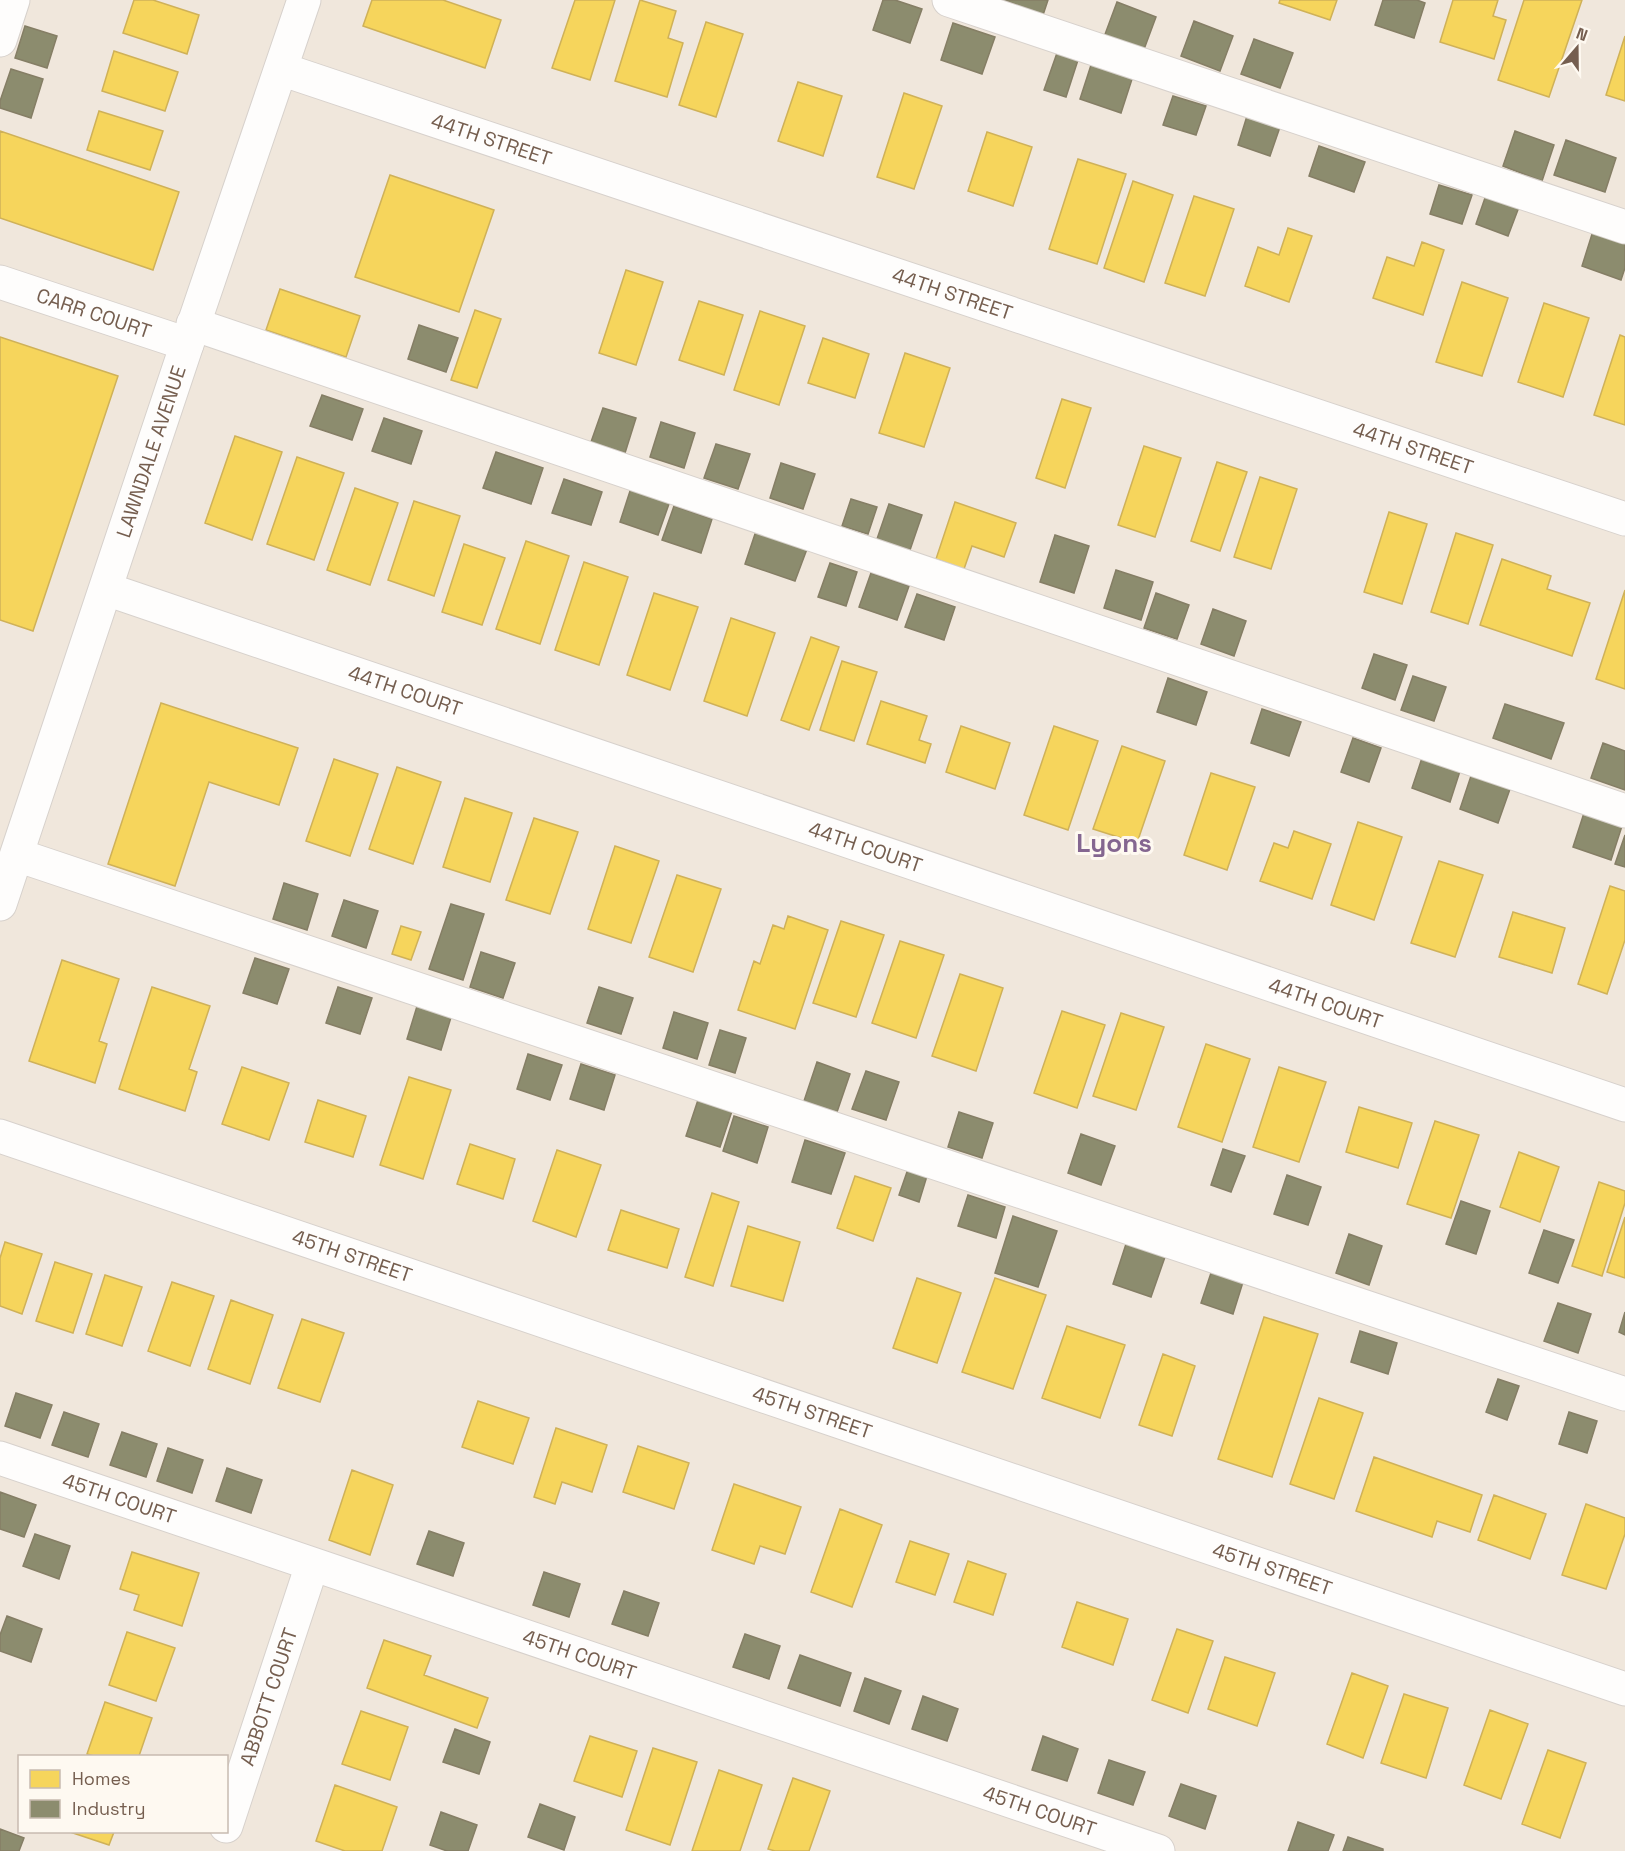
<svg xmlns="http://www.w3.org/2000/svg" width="1625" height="1851" viewBox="0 0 1625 1851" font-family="'Space Grotesk',sans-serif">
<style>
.residential{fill:#f0e7dc;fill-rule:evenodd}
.homes{fill:#f6d55c;stroke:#cfb158;stroke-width:1.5}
.industry{fill:#8c8c6e;stroke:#857e65;stroke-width:1.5}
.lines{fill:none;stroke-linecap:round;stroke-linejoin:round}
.minor-casing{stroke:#d7d1cc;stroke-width:35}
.minor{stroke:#fefdfc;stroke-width:33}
.labels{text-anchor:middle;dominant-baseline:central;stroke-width:6;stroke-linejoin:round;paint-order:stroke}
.street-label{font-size:20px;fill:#755e4f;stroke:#fef9f1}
.district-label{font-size:26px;font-weight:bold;fill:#846690;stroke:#fef9f1}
</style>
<rect width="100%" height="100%" fill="#f7f4ee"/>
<path class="residential" d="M 0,0 L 1625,0 L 1625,1851 L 0,1851 ZM 20,1756 L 226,1756 L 226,1832 L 20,1832 Z"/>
<path class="homes" d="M 134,0 L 153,0 L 199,15 L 187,54 L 123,33 Z
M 372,0 L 443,0 L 501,20 L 485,68 L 363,26 Z
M 575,0 L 615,0 L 590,80 L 552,68 Z
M 640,0 L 676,11 L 668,38 L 683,43 L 667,97 L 615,81 Z
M 1280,0 L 1337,0 L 1330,20 L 1279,3 Z
M 1453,0 L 1498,0 L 1493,16 L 1506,20 L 1494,59 L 1440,42 Z
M 1524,0 L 1582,0 L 1549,97 L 1498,80 Z
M 706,22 L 743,34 L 716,117 L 679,105 Z
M 1625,36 L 1625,101 L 1606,95 Z
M 114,51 L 178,72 L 165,111 L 102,91 Z
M 798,82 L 842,96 L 823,156 L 778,141 Z
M 904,93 L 942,106 L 914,189 L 877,177 Z
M 99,111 L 163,131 L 150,170 L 87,150 Z
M 0,131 L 179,192 L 153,270 L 0,218 Z
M 987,132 L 1032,147 L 1013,206 L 968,191 Z
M 1078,159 L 1126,174 L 1097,264 L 1049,249 Z
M 390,175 L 494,210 L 459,312 L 355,277 Z
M 1133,181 L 1173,195 L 1144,282 L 1104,268 Z
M 1194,196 L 1234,209 L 1205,296 L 1165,283 Z
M 1288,228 L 1312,236 L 1289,302 L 1245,286 L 1258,247 L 1279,255 Z
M 1422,242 L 1444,250 L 1423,315 L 1373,298 L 1387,257 L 1414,266 Z
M 626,270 L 663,282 L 636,365 L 599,353 Z
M 1462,282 L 1508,298 L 1482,376 L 1436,362 Z
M 280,289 L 360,316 L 346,357 L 266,330 Z
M 699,301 L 743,315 L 724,375 L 679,360 Z
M 1544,303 L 1589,318 L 1563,397 L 1518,382 Z
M 475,310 L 501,319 L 477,388 L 451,380 Z
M 760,311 L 805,326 L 779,405 L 734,390 Z
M 1620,335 L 1625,337 L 1625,425 L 1594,415 Z
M 0,337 L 118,376 L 33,631 L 0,620 Z
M 823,338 L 869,354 L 855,398 L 808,383 Z
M 905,353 L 950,368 L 924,447 L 879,433 Z
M 1062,399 L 1091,408 L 1065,488 L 1036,478 Z
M 235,436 L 282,452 L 252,540 L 205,523 Z
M 1144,446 L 1181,458 L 1155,537 L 1118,525 Z
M 297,457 L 344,473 L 314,560 L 267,544 Z
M 1217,462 L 1247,472 L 1220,551 L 1191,541 Z
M 1260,477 L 1297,489 L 1271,569 L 1234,557 Z
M 355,488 L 398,503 L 370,585 L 327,570 Z
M 414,501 L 460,516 L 434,596 L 388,580 Z
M 955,502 L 1016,523 L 1004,557 L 972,546 L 964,569 L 936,559 Z
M 1389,512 L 1427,524 L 1402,604 L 1364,592 Z
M 1456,533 L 1493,545 L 1468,624 L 1431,612 Z
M 526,541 L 569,556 L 540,644 L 496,629 Z
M 464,544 L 505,558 L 482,625 L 442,612 Z
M 1502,559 L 1551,576 L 1547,589 L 1590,603 L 1572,656 L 1480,625 Z
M 584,562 L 628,577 L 599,665 L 555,650 Z
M 1625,590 L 1625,689 L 1596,679 Z
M 654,593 L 698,607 L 670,690 L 627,675 Z
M 731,618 L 775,633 L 747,716 L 704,701 Z
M 811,637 L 839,647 L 809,730 L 781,720 Z
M 842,661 L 877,672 L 854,741 L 820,730 Z
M 881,701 L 927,716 L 919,740 L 931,744 L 925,763 L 867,744 Z
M 161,703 L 298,748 L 279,805 L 209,782 L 175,886 L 108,864 Z
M 961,726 L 1010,743 L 995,789 L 946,772 Z
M 1054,726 L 1098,741 L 1068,830 L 1024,815 Z
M 1122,746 L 1165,761 L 1137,843 L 1093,829 Z
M 334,759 L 378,774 L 350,856 L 306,841 Z
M 397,767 L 441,782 L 413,864 L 369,849 Z
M 1211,773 L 1255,787 L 1227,870 L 1184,855 Z
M 465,798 L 512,813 L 490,882 L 443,867 Z
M 534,818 L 578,832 L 550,914 L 506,900 Z
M 1358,822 L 1402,837 L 1374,920 L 1331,905 Z
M 1294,831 L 1331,844 L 1312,899 L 1260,881 L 1274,843 L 1288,848 Z
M 615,846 L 659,861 L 631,943 L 588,929 Z
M 1439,861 L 1483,875 L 1455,957 L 1411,943 Z
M 677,875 L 721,889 L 693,972 L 649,957 Z
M 1610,886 L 1625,891 L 1625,940 L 1607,994 L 1578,984 Z
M 1513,912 L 1565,928 L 1552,973 L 1499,957 Z
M 788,916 L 828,930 L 795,1029 L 738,1010 L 754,961 L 760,964 L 773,925 L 784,929 Z
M 841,921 L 884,935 L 856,1017 L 813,1003 Z
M 401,926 L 421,932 L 411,960 L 392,954 Z
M 900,941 L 944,955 L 916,1038 L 872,1023 Z
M 62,960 L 119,979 L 99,1041 L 107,1044 L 95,1083 L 29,1061 Z
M 960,974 L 1003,988 L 976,1071 L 932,1056 Z
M 152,987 L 210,1006 L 189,1069 L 197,1072 L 185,1111 L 119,1089 Z
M 1062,1011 L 1105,1025 L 1077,1108 L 1034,1093 Z
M 1121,1013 L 1164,1027 L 1136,1110 L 1093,1096 Z
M 1206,1044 L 1250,1059 L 1222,1142 L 1178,1127 Z
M 242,1067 L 289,1083 L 269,1140 L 222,1124 Z
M 1279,1067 L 1326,1082 L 1299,1162 L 1253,1147 Z
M 409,1077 L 451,1090 L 423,1179 L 380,1165 Z
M 318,1100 L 366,1116 L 353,1157 L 305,1142 Z
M 1359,1107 L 1412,1123 L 1398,1168 L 1346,1152 Z
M 1435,1121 L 1479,1135 L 1451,1218 L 1407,1204 Z
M 470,1144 L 515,1159 L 503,1199 L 457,1184 Z
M 557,1150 L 601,1165 L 576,1237 L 533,1221 Z
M 1519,1152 L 1559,1167 L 1540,1222 L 1500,1207 Z
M 855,1176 L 891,1188 L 873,1241 L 837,1228 Z
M 1599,1182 L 1625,1191 L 1625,1203 L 1602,1276 L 1572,1266 Z
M 712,1193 L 739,1202 L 713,1286 L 685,1277 Z
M 621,1210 L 679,1229 L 667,1268 L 608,1250 Z
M 1625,1217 L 1625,1278 L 1607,1272 Z
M 748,1226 L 800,1242 L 783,1301 L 731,1286 Z
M 5,1242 L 42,1254 L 22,1314 L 0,1306 L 0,1258 Z
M 55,1262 L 92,1274 L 73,1333 L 36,1321 Z
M 105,1275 L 142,1287 L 122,1346 L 86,1334 Z
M 917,1278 L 961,1293 L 937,1363 L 893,1348 Z
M 995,1278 L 1046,1295 L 1013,1389 L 962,1372 Z
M 172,1282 L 214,1296 L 190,1366 L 148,1351 Z
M 231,1300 L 273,1315 L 250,1384 L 208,1369 Z
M 1264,1317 L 1318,1334 L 1272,1477 L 1218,1459 Z
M 302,1319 L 344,1333 L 320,1402 L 278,1388 Z
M 1067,1326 L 1125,1345 L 1100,1418 L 1042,1398 Z
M 1163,1354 L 1195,1366 L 1172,1436 L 1139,1425 Z
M 1319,1398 L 1363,1413 L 1334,1499 L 1290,1484 Z
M 478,1401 L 529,1418 L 513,1464 L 462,1447 Z
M 556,1428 L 607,1445 L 592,1492 L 562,1482 L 555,1504 L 534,1497 Z
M 638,1446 L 689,1463 L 674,1509 L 623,1492 Z
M 1374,1457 L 1482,1495 L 1470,1532 L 1437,1521 L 1432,1537 L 1356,1511 Z
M 352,1470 L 393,1485 L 370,1555 L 329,1540 Z
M 734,1484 L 801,1507 L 785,1554 L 760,1546 L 754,1564 L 712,1550 Z
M 1494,1495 L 1546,1514 L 1530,1559 L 1478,1540 Z
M 1586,1504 L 1625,1518 L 1625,1534 L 1606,1589 L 1562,1575 Z
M 840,1509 L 882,1525 L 852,1607 L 811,1592 Z
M 910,1541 L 949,1554 L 935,1595 L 896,1582 Z
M 132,1552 L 199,1573 L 182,1626 L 134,1610 L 139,1595 L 120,1589 Z
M 968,1561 L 1006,1574 L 993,1615 L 954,1602 Z
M 1077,1602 L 1128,1619 L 1113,1665 L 1062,1647 Z
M 1177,1629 L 1213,1641 L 1188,1713 L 1152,1700 Z
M 127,1632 L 175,1648 L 156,1701 L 109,1685 Z
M 384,1640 L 431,1656 L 424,1675 L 488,1698 L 477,1728 L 367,1688 Z
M 1225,1657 L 1275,1673 L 1257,1726 L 1208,1709 Z
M 1352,1673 L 1388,1686 L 1363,1758 L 1327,1744 Z
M 1404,1694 L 1448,1708 L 1426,1778 L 1381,1763 Z
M 105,1702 L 152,1718 L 139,1756 L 94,1756 L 87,1754 Z
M 1490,1710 L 1528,1724 L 1501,1799 L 1464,1785 Z
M 361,1711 L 408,1727 L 390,1780 L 342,1764 Z
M 590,1736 L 637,1751 L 622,1797 L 574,1781 Z
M 653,1748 L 697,1762 L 670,1845 L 626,1830 Z
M 1548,1750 L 1586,1763 L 1560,1838 L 1522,1824 Z
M 719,1770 L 762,1785 L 740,1851 L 692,1851 Z
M 793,1778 L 830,1791 L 809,1851 L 775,1851 L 768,1849 Z
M 335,1785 L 397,1807 L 382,1851 L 345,1851 L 316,1841 Z
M 70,1832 L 114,1832 L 109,1845 Z"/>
<path class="industry" d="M 883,0 L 895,0 L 922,9 L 910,43 L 873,30 Z
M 1004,0 L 1048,0 L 1043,15 Z
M 1383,0 L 1417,0 L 1425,3 L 1414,38 L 1375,25 Z
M 1117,2 L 1156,17 L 1143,52 L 1104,37 Z
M 1194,21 L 1233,36 L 1220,71 L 1181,56 Z
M 953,23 L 995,37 L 982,74 L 941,60 Z
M 25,26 L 57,36 L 47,68 L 15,58 Z
M 1254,39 L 1293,53 L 1280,88 L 1241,74 Z
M 1057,53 L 1078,60 L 1066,97 L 1044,90 Z
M 1092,62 L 1133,76 L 1121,113 L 1080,99 Z
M 11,69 L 43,79 L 31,118 L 0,108 L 0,101 Z
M 1173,96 L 1206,106 L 1196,135 L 1163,125 Z
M 1247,116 L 1280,127 L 1270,156 L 1238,145 Z
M 1515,131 L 1554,145 L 1542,181 L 1503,166 Z
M 1566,140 L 1616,158 L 1605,192 L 1554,175 Z
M 1319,146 L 1365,162 L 1354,192 L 1309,176 Z
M 1439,185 L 1472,195 L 1462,224 L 1430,214 Z
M 1486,195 L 1519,207 L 1508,236 L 1476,224 Z
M 1593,231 L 1625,242 L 1625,268 L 1621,280 L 1582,266 Z
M 419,325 L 458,338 L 446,372 L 408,359 Z
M 322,395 L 363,409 L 352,440 L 310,426 Z
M 603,408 L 636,418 L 625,453 L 591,442 Z
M 384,418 L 422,431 L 411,464 L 372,451 Z
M 661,422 L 695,433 L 684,468 L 650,457 Z
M 716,444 L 750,454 L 738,489 L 704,478 Z
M 496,452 L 543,468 L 531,504 L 483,488 Z
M 781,463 L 815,474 L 803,509 L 770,498 Z
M 564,479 L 602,492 L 591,525 L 552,513 Z
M 631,488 L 670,501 L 658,535 L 620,522 Z
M 851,499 L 877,507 L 868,534 L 842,526 Z
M 889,504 L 922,515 L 910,550 L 877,539 Z
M 674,506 L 712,519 L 701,553 L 662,540 Z
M 756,531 L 807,549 L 795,581 L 745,564 Z
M 1055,535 L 1089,546 L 1074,593 L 1040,582 Z
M 830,563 L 857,572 L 846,606 L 818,597 Z
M 1116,570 L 1153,582 L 1141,620 L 1104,608 Z
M 871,573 L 909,586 L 897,620 L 859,607 Z
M 1156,593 L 1189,605 L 1177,639 L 1144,628 Z
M 917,594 L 955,607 L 944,640 L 905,627 Z
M 1213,609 L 1246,621 L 1234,656 L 1201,644 Z
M 1374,654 L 1407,665 L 1395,700 L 1362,688 Z
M 1413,676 L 1446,687 L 1434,721 L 1401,710 Z
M 1168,678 L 1207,692 L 1196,725 L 1157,712 Z
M 1505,704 L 1564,723 L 1551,759 L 1493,738 Z
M 1262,709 L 1301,722 L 1289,756 L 1251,743 Z
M 1353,738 L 1381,748 L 1369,782 L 1341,772 Z
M 1603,743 L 1625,751 L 1625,790 L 1591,778 Z
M 1423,755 L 1461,768 L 1450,802 L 1412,788 Z
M 1471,776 L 1510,789 L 1498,823 L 1460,809 Z
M 1584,813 L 1622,826 L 1611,860 L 1573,847 Z
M 1625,835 L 1625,867 L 1615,864 Z
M 284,883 L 318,894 L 307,930 L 273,919 Z
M 344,900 L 378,911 L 366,948 L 332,936 Z
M 451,904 L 484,914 L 463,980 L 429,969 Z
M 481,952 L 515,963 L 503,998 L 470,987 Z
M 255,958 L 289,969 L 277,1004 L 243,993 Z
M 338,987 L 372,998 L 360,1034 L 326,1023 Z
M 599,987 L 633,998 L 621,1034 L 587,1023 Z
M 418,1003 L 452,1014 L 441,1050 L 407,1039 Z
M 674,1012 L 708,1023 L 697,1059 L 663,1048 Z
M 720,1030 L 746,1038 L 735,1073 L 709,1065 Z
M 528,1054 L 562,1065 L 550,1100 L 517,1089 Z
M 817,1062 L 850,1074 L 837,1112 L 804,1101 Z
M 581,1064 L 615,1075 L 604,1110 L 570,1099 Z
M 866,1071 L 899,1082 L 886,1120 L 852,1109 Z
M 698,1100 L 732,1111 L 720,1147 L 686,1136 Z
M 959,1112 L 993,1123 L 982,1158 L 948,1147 Z
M 734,1116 L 768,1127 L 757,1163 L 723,1151 Z
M 1081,1134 L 1115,1146 L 1101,1185 L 1068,1173 Z
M 805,1140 L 845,1153 L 831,1194 L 792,1182 Z
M 1223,1149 L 1245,1156 L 1231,1192 L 1211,1185 Z
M 908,1169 L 927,1176 L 919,1202 L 899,1195 Z
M 1287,1175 L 1321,1187 L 1308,1225 L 1274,1214 Z
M 968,1195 L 1005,1207 L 996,1238 L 958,1226 Z
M 1461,1201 L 1490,1211 L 1476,1254 L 1446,1244 Z
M 1013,1216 L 1057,1231 L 1038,1287 L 995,1273 Z
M 1544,1230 L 1574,1240 L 1558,1283 L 1529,1273 Z
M 1349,1234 L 1382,1246 L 1369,1285 L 1336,1273 Z
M 1126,1244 L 1165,1257 L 1151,1297 L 1113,1284 Z
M 1211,1273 L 1243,1282 L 1233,1314 L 1201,1303 Z
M 1558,1303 L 1591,1314 L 1578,1353 L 1544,1341 Z
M 1625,1312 L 1625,1335 L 1619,1332 Z
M 1360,1331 L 1397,1343 L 1388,1374 L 1351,1362 Z
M 1498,1379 L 1519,1386 L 1507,1420 L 1486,1412 Z
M 16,1393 L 52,1405 L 40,1438 L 5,1426 Z
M 64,1412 L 99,1424 L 88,1457 L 52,1445 Z
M 1569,1412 L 1597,1421 L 1587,1453 L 1559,1444 Z
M 122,1432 L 157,1444 L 146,1477 L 110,1465 Z
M 168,1448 L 203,1460 L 192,1493 L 157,1481 Z
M 227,1468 L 262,1480 L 251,1513 L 216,1501 Z
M 0,1492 L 36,1505 L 24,1537 L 0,1529 Z
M 429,1531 L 464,1543 L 453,1576 L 417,1564 Z
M 35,1534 L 70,1546 L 59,1579 L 23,1566 Z
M 544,1572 L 580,1584 L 569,1617 L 533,1605 Z
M 624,1591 L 659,1603 L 648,1636 L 612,1624 Z
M 7,1616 L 42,1629 L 31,1662 L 0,1651 L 0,1635 Z
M 745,1634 L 780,1646 L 769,1679 L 733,1667 Z
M 800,1655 L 851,1673 L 840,1706 L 788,1688 Z
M 865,1678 L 901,1691 L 889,1724 L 854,1711 Z
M 923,1696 L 958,1709 L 947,1741 L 912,1729 Z
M 455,1729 L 490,1742 L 479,1774 L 443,1762 Z
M 1043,1736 L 1078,1749 L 1067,1781 L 1032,1770 Z
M 1109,1760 L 1145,1772 L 1133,1805 L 1098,1793 Z
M 1181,1784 L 1216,1796 L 1205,1829 L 1169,1816 Z
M 540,1804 L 575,1817 L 564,1850 L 528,1837 Z
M 441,1812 L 477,1825 L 468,1851 L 447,1851 L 430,1845 Z
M 1298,1822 L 1334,1835 L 1328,1851 L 1288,1851 Z
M 0,1829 L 24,1838 L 19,1851 L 0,1851 Z
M 1348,1837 L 1383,1849 L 1383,1851 L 1343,1851 Z"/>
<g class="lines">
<g class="minor-casing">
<g id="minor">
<path d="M 949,0 L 1625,227"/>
<path d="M 0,40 L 13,0"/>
<path id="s1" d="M 281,69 L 1625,519"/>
<path id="s2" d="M 0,282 L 187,344"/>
<path d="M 193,324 L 1625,811"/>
<path id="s3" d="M 106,589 L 1625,1105"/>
<path d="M 17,855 L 1625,1394"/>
<path id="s4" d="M 0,904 L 187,344 L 304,0"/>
<path id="s5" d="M 0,1136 L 1625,1689"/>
<path id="s6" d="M 0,1458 L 1158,1851"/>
<path id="s7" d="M 226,1826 L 312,1565"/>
</g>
</g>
<use href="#minor" class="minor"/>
</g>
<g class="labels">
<g class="street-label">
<text stroke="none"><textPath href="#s1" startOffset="222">44TH STREET</textPath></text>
<text stroke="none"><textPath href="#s1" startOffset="708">44TH STREET</textPath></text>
<text stroke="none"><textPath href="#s2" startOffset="99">CARR COURT</textPath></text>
<text stroke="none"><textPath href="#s1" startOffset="1194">44TH STREET</textPath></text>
<text stroke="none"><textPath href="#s4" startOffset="477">LAWNDALE AVENUE</textPath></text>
<text stroke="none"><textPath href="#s3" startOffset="316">44TH COURT</textPath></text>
<text stroke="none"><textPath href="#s3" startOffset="802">44TH COURT</textPath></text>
<text stroke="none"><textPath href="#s3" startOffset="1288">44TH COURT</textPath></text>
<text stroke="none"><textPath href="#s5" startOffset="372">45TH STREET</textPath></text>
<text stroke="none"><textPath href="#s5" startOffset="858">45TH STREET</textPath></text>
<text stroke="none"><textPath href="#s6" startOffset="126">45TH COURT</textPath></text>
<text stroke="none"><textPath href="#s5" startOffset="1344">45TH STREET</textPath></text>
<text stroke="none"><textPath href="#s6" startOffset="612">45TH COURT</textPath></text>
<text stroke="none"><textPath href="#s7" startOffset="136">ABBOTT COURT</textPath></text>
<text stroke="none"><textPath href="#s6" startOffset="1098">45TH COURT</textPath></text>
</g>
<g class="district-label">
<text x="1114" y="843">Lyons</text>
</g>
</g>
<rect x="18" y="1755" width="210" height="78" fill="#fef9f1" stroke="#c7bbb0" stroke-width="1.5"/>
<rect x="30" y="1770" width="30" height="18" fill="#f6d55c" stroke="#c7bbb0" stroke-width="1.5"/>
<text x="72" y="1785" font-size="18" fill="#755e4f">Homes</text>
<rect x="30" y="1800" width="30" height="18" fill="#8c8c6e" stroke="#c7bbb0" stroke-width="1.5"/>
<text x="72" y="1815" font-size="18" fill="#755e4f">Industry</text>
<g transform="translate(1577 48) rotate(20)" stroke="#fef9f1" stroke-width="4.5" paint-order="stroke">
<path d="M0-4.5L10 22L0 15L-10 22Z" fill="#755e4f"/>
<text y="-9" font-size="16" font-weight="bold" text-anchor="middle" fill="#755e4f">N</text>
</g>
</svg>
